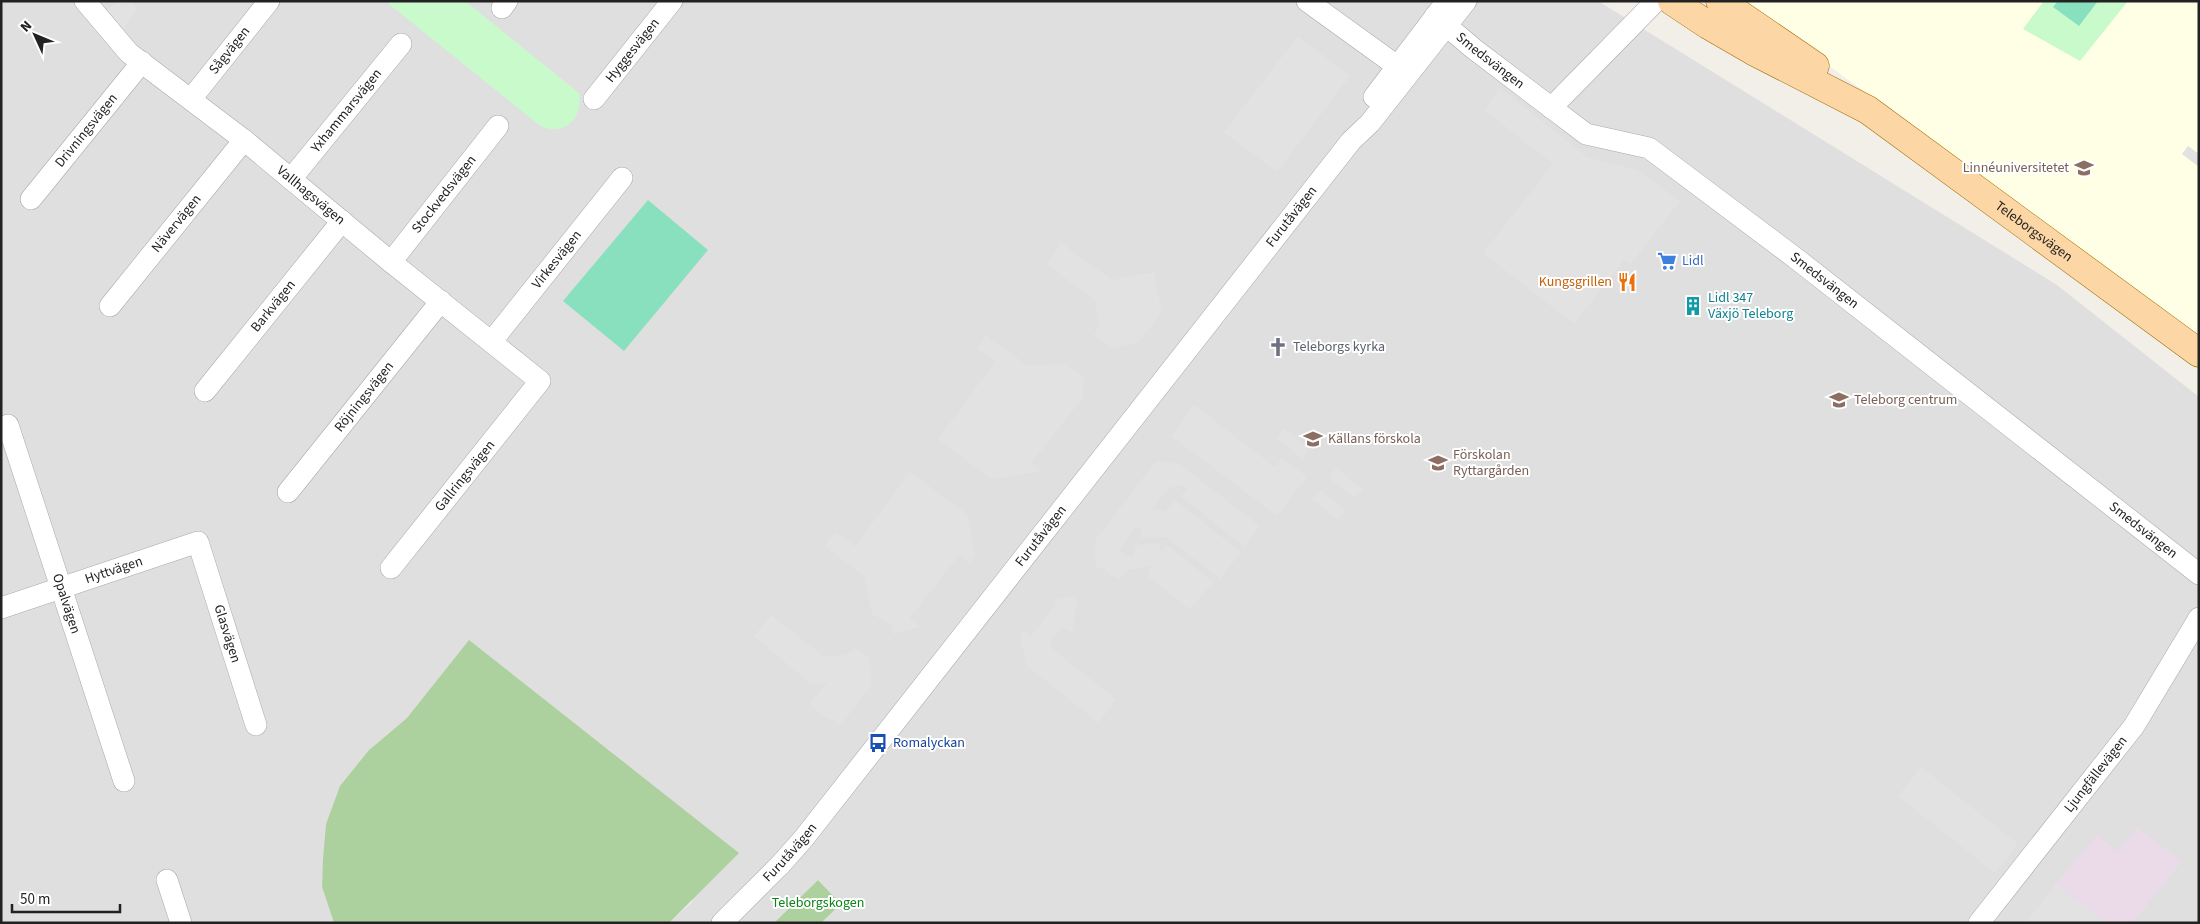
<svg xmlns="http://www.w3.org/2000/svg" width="2200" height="924" viewBox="0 0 2200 924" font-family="'Source Sans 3',sans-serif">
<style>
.residential{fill:#e0dfdf}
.industrial{fill:#ebdbe8}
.education{fill:#ffffe5}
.forest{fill:#add19e}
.park{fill:#c8facc}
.pitch{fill:#88e0be}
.parking{fill:#e2e2e2}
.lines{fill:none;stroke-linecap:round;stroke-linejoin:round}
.minor-casing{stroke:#a9a9a9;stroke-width:22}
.major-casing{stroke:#a06b00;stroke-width:29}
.minor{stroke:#fff;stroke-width:21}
.major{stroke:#fcd6a4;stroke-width:28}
.labels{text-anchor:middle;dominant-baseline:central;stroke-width:4;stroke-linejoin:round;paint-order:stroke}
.street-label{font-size:14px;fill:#222;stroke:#fff}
.education-label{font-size:14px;fill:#785e54;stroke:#fff;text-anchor:start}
.shop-label{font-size:14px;fill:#366cbe;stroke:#fff;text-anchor:start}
.food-label{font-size:14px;fill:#c56008;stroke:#fff;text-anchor:end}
.culture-label{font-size:14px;fill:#0d838f;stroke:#fff;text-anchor:start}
.worship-label{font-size:14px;fill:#5b616d;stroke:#fff;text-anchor:start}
.transit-label{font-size:14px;fill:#164399;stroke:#fff;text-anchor:start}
.park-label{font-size:14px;fill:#0c8416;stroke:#fff}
</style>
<rect width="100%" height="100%" fill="#f2efe9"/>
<path class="residential" d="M 1,1 L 1598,1 L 2057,285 L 2199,397 L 2199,923 L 821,923 L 841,904 L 818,880 L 774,923 L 669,923 L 693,901 L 407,718 L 369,750 L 326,824 L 322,887 L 334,923 L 1,923 Z"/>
<path class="industrial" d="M 2137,828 L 2182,861 L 2133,923 L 2105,923 L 2056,884 L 2097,835 L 2118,852 Z"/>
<path class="education" d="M 1740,1 L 2199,1 L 2199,335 Z"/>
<path class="forest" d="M 469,640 L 739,853 L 669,923 L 334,923 L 322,887 L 323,859 L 326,824 L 340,786 L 369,750 L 407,718 Z
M 818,880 L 841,904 L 821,923 L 774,923 Z"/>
<path class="park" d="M 388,1 L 465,1 L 579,93 C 584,119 563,138 539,125 L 389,4 Z
M 2044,1 L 2128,1 L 2080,61 L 2023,29 Z"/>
<path class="pitch" d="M 2058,1 L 2098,1 L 2079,26 L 2053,7 Z
M 648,200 L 708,250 L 624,351 L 563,301 Z"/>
<path class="parking" d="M 118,1 L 131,1 L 138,9 L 120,34 L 103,14 Z
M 1298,36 L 1350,76 L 1277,172 L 1224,132 Z
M 1500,88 L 1587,157 L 1637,170 L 1680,201 L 1631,264 L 1624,260 L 1574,324 L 1483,253 L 1553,164 L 1484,110 Z
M 2188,146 L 2199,154 L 2199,167 L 2182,154 Z
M 1061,243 L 1112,280 L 1154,272 L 1162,312 L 1139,342 L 1112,349 L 1094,336 L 1099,324 L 1095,300 L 1046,264 Z
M 986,335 L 1028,366 L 1066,364 L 1085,378 L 1082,399 L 1031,463 L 1042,471 L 991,479 L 938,439 L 995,362 L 977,348 Z
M 1194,405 L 1275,467 L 1282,458 L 1307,477 L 1277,516 L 1171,436 Z
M 1284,428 L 1310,449 L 1303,459 L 1276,438 Z
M 1156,461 L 1179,464 L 1260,526 L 1244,547 L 1181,496 L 1187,489 L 1181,485 L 1170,488 L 1161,497 L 1153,508 L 1165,511 L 1175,500 L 1241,552 L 1220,579 L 1166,537 L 1141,538 L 1141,528 L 1134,529 L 1120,550 L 1126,556 L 1134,555 L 1134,545 L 1160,543 L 1160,552 L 1167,545 L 1213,582 L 1190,610 L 1148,576 L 1151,566 L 1127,570 L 1118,580 L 1106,572 L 1105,568 L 1096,568 L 1094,548 L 1096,539 Z
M 1336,468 L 1363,489 L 1355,498 L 1329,478 Z
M 910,472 L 968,515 L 975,555 L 970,563 L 959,555 L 910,618 L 920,627 L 893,634 L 892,625 L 872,614 L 864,576 L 825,546 L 835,532 L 855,546 Z
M 1320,490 L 1346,510 L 1338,520 L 1312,499 Z
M 1075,596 L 1077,603 L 1072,632 L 1062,627 L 1049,643 L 1056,652 L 1116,699 L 1099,723 L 1027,666 L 1020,637 L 1023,630 L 1031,636 L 1055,605 L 1055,599 Z
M 771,615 L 823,656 L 845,655 L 856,648 L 870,658 L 872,685 L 840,726 L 833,720 L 822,716 L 809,704 L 827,683 L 811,684 L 754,636 Z
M 1921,767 L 2018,844 L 1995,873 L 1898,796 Z
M 2056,884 L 2105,923 L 2025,923 Z"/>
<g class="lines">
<g class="minor-casing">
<g id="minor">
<path id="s1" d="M 85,1 L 129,53 L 244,140 L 391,262 L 540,381 L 391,568"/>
<path d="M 1307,1 L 1408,74"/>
<path d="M 502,8 L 507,1"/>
<path id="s2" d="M 1435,16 L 1474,49 L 1586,134 L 1649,148 L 1798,260 L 2199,574"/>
<path d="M 1374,97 L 1447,1"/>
<path id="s3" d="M 191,99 L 269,1"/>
<path id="s4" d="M 594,99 L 672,1"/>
<path d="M 1551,108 L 1656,1"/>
<path id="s5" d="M 291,179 L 401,44"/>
<path id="s6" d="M 31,199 L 142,62"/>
<path id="s7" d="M 391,262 L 498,126"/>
<path id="s8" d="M 110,306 L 244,140"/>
<path id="s9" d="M 492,341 L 622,178"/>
<path id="s10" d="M 205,391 L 342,221"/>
<path id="s11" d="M 8,425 L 124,781"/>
<path id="s12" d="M 288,492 L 441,301"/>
<path id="s13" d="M 1,608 L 198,542 L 256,725"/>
<path d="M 167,880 L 181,923"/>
<path id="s14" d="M 722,923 L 781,864 L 804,838 L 1351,141 L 1370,123 L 1466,1"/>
<path id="s15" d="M 1979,923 L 2134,726 L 2199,618"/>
</g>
</g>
<g class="major-casing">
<g id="major">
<path id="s16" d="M 1672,1 L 1708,25 L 1753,51 L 1868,110 L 2199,353"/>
<path d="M 1720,1 L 1815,66"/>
</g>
</g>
<use href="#minor" class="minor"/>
<use href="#major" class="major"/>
</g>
<defs>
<g id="university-bare" transform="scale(1.5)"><path d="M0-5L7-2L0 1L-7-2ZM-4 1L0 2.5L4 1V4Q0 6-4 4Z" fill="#8d6e63" stroke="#fff" stroke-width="2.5" paint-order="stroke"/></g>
<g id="supermarket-bare" transform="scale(1.5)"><path d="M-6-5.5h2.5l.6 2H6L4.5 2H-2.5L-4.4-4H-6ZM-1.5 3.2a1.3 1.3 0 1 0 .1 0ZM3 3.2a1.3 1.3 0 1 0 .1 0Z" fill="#3f7fe0" stroke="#fff" stroke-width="2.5" paint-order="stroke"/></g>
<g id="restaurant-bare" transform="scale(1.5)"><path d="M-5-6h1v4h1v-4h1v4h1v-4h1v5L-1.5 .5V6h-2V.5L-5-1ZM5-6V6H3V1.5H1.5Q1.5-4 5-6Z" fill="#e8710a" stroke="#fff" stroke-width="2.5" paint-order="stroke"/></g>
<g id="building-bare" transform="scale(1.5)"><path d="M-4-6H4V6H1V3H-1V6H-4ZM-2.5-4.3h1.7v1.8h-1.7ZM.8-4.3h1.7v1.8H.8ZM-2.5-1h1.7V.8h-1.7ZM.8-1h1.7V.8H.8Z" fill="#0f9aa8" stroke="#fff" stroke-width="2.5" paint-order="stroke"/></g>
<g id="church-bare" transform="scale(1.5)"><path d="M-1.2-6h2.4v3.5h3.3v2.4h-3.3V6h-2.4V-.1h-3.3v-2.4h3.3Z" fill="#6b7280" stroke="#fff" stroke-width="2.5" paint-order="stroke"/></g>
<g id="school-bare" transform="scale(1.5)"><path d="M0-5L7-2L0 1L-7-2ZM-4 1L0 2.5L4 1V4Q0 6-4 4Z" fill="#8d6e63" stroke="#fff" stroke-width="2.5" paint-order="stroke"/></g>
<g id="bus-bare" transform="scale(1.5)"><path d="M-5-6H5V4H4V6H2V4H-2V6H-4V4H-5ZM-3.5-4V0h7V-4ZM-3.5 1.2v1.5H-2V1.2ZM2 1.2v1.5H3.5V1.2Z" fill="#1a4fb4" stroke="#fff" stroke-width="2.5" paint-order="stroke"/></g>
</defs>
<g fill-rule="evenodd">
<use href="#university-bare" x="2084" y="168"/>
<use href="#supermarket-bare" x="1667" y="261"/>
<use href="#restaurant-bare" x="1627" y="282"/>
<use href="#building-bare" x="1693" y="306"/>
<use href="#church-bare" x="1278" y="347"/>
<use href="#school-bare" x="1839" y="400"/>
<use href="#school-bare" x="1313" y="439"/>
<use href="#school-bare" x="1438" y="463"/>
<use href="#bus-bare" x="878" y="743"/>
</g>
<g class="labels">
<g class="street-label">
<text stroke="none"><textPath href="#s3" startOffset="62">Sågvägen</textPath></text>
<text stroke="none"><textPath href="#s4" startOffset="62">Hyggesvägen</textPath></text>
<text stroke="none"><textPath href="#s2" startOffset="71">Smedsvängen</textPath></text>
<text stroke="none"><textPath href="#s5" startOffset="88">Yxhammarsvägen</textPath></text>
<text stroke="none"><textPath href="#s6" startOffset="88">Drivningsvägen</textPath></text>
<text stroke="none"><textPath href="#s7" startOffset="86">Stockvedsvägen</textPath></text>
<text stroke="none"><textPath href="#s1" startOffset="299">Vallhagsvägen</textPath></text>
<text stroke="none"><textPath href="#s14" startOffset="908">Furutåvägen</textPath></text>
<text stroke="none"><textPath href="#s8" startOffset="106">Nävervägen</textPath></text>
<text stroke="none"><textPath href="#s16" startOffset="430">Teleborgsvägen</textPath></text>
<text stroke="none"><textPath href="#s9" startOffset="104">Virkesvägen</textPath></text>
<text stroke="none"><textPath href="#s2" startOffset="476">Smedsvängen</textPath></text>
<text stroke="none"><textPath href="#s10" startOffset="109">Barkvägen</textPath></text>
<text stroke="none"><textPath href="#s12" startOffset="122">Röjningsvägen</textPath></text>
<text transform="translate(465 476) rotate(-51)">Gallringsvägen</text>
<text stroke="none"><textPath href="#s2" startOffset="881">Smedsvängen</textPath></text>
<text stroke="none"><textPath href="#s14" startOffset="502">Furutåvägen</textPath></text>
<text stroke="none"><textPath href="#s13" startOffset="119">Hyttvägen</textPath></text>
<text stroke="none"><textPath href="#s11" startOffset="188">Opalvägen</textPath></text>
<text stroke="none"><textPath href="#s13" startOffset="304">Glasvägen</textPath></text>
<text stroke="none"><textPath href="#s15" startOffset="189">Ljungfällevägen</textPath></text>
<text stroke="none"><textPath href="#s14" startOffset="98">Furutåvägen</textPath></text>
</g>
<g class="education-label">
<text x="2069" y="168" text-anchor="end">Linnéuniversitetet</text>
<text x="1854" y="400">Teleborg centrum</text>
<text x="1328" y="439">Källans förskola</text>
<text x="1453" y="455">Förskolan<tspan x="1453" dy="16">Ryttargården</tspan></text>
</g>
<g class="shop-label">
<text x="1682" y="261">Lidl</text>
</g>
<g class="food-label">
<text x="1612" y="282">Kungsgrillen</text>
</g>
<g class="culture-label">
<text x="1708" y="298">Lidl 347<tspan x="1708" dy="16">Växjö Teleborg</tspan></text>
</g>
<g class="worship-label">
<text x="1293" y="347">Teleborgs kyrka</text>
</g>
<g class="transit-label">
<text x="893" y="743">Romalyckan</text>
</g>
<g class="park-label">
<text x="818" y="903">Teleborgskogen</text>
</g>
</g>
<rect width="2200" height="924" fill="none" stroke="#222222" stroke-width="5"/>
<g transform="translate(35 35) rotate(314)" stroke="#ffffff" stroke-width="4" paint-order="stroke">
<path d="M0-4L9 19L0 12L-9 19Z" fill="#222222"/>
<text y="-8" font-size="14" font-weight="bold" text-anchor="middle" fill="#222222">N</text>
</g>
<path d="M12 904v8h108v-8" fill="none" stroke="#222222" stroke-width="2.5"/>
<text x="20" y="904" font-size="15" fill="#222222" stroke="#ffffff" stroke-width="4" paint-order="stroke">50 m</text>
</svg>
